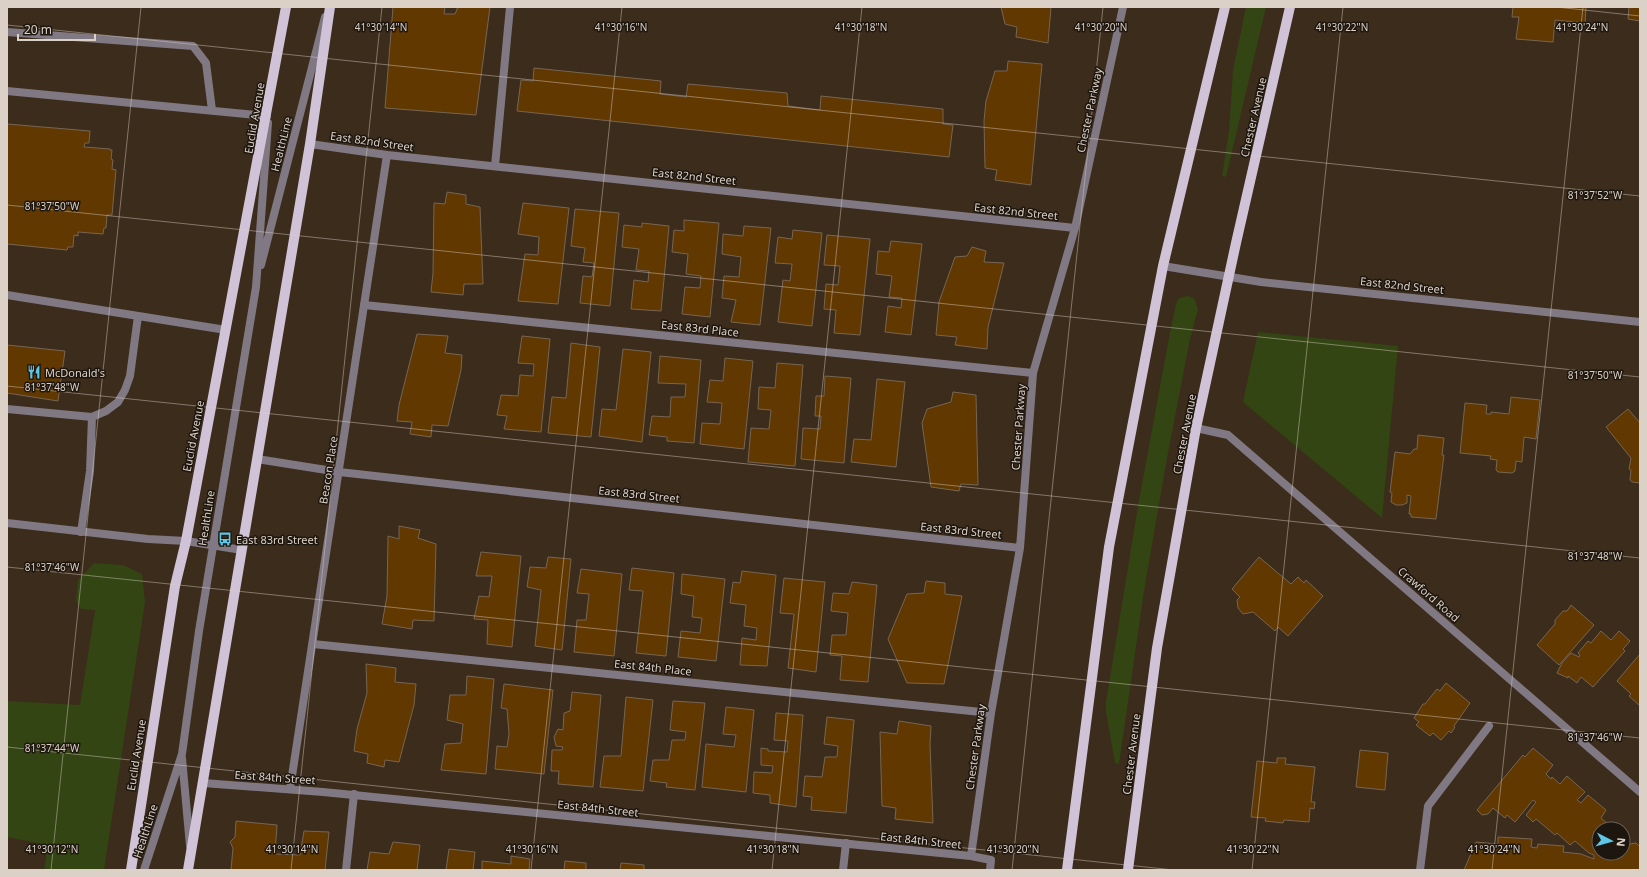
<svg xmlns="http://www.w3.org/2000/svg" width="1647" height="877" viewBox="0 0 1647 877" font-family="'Noto Sans',sans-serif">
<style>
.green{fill:#334512}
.building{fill:#613800;stroke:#776553}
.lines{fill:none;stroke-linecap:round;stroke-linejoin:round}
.service{stroke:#807983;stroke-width:8}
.minor{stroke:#807983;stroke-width:8}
.tertiary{stroke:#807983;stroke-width:8}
.primary{stroke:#d1c3d7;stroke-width:10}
.ticks{fill:none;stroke:#dcd1c7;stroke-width:1;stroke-opacity:0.45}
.labels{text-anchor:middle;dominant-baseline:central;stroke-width:3;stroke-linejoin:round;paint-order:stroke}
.street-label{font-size:11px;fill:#dcd1c7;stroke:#1d160f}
.poi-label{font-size:11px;fill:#dcd1c7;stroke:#1d160f;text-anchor:start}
.ticks-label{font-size:10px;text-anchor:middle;fill:#dcd1c7;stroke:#1d160f;stroke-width:3;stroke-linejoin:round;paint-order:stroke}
</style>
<rect width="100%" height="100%" fill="#3c2c1c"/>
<path class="green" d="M 1246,7 L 1266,7 L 1226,177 L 1222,176 L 1229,131 L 1233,70 Z
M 1187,296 L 1194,298 L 1198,309 L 1190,339 L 1167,458 L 1144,591 L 1119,764 L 1115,763 L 1106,712 L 1106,702 L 1138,506 L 1168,343 L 1176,304 L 1179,298 Z
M 1258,332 L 1398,346 L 1382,518 L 1243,402 Z
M 94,563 L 123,565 L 142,574 L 145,602 L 104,870 L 44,870 L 48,845 L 7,837 L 7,701 L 80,705 L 95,610 L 81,609 L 76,601 L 78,580 Z"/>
<path class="building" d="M 393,7 L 445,7 L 444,14 L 455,14 L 458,7 L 490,7 L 476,115 L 385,108 Z
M 1001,7 L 1051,7 L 1048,43 L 1016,37 L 1017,27 L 1005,24 Z
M 1513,7 L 1586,7 L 1585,23 L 1555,20 L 1553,42 L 1516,39 L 1519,17 L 1512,17 Z
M 1629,7 L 1640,7 L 1640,21 L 1628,19 Z
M 1008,61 L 1042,64 L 1031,185 L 995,180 L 997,170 L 985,168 L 984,121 L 986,101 L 995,71 L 1007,71 Z
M 534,68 L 661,81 L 660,94 L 686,97 L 688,84 L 787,93 L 788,106 L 820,110 L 821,96 L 943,109 L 943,124 L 953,125 L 949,157 L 517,111 L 521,80 L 533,81 Z
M 7,124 L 90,131 L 89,143 L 85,143 L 84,147 L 110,149 L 110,150 L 112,150 L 111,159 L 113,160 L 112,169 L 116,170 L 112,215 L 107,215 L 106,228 L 104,228 L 103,234 L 78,232 L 78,236 L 74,235 L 73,247 L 68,247 L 67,250 L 7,244 Z
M 447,192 L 466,195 L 466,204 L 480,207 L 483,284 L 464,284 L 463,295 L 431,292 L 433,273 L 434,203 L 445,204 Z
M 523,203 L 569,208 L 558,304 L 518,301 L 525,254 L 538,255 L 539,237 L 518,234 Z
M 575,209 L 619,213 L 610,306 L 580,303 L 583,276 L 592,277 L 594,263 L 583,262 L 585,248 L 571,246 Z
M 684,220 L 719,223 L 710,317 L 682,314 L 685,287 L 700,288 L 701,276 L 686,274 L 688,254 L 672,252 L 674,230 L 684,231 Z
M 642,223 L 669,226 L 661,311 L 631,309 L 634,280 L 648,282 L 649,271 L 636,270 L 639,249 L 622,247 L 624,225 L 642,227 Z
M 744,226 L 771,228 L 760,325 L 731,322 L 736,300 L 722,298 L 724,276 L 739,277 L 741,257 L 722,254 L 723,234 L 743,236 Z
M 793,230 L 822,233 L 812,326 L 778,322 L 783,280 L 790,281 L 792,264 L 775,263 L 778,237 L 792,239 Z
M 827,235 L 870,239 L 860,335 L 834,333 L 836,310 L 824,309 L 826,284 L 838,285 L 840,266 L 824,265 Z
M 891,241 L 922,244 L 911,335 L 885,332 L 888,306 L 901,308 L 902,298 L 889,297 L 892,276 L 876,274 L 878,251 L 889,252 Z
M 972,247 L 986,251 L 984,262 L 1004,263 L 988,327 L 987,349 L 955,345 L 957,337 L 936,335 L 939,302 L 955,257 L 967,256 Z
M 417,334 L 448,336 L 445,353 L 462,355 L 461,370 L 448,426 L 432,425 L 431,437 L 410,434 L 412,422 L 397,421 L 399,405 Z
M 522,336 L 550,339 L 541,432 L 504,429 L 507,416 L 497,415 L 501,395 L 518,396 L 520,375 L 533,376 L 534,364 L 518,363 Z
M 571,343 L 600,347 L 591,437 L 548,433 L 552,397 L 566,398 Z
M 7,345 L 65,351 L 58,401 L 7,393 Z
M 623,349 L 651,352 L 642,442 L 599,436 L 602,409 L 616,410 Z
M 660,356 L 701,360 L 694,443 L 667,441 L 667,437 L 649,435 L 652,416 L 670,417 L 671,397 L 685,397 L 686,384 L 658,383 Z
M 725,358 L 753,361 L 744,449 L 700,444 L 702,423 L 720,424 L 722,403 L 707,402 L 710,380 L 723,381 Z
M 777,363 L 803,365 L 795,466 L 748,462 L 751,428 L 769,429 L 771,410 L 758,409 L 759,387 L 775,388 Z
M 825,376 L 851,378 L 844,463 L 801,459 L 803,428 L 820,429 L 821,416 L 815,416 L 816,396 L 824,396 Z
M 877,379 L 905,382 L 896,467 L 851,462 L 854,439 L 871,440 Z
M 953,392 L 976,395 L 978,485 L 961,484 L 959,491 L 931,487 L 922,423 L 927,409 L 951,402 Z
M 1511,397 L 1540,400 L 1536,439 L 1524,437 L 1522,462 L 1516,461 L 1515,471 L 1512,473 L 1498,472 L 1496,470 L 1497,460 L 1490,459 L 1491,456 L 1460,453 L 1465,403 L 1487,405 L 1486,414 L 1491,414 L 1491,412 L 1509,414 Z
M 1628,409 L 1640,423 L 1640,483 L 1632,482 L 1630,480 L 1631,470 L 1629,469 L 1631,458 L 1606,427 Z
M 1418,435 L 1444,438 L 1442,455 L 1444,455 L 1436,519 L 1411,517 L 1411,514 L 1409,514 L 1411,496 L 1407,495 L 1407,503 L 1402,505 L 1396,505 L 1391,502 L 1392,493 L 1390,492 L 1395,452 L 1410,454 L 1414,449 L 1417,449 Z
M 399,526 L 420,530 L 418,538 L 436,544 L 434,621 L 413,620 L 412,629 L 382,624 L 387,596 L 388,536 L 399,539 Z
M 481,552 L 521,556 L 512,647 L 487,644 L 488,620 L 474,619 L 479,596 L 489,597 L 492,576 L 476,576 Z
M 548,557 L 571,559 L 562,650 L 535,646 L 541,590 L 527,587 L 530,567 L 546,568 Z
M 1259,557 L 1291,584 L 1298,577 L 1304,583 L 1306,580 L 1323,596 L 1288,636 L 1278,627 L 1275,631 L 1253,612 L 1243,614 L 1238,608 L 1237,600 L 1240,597 L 1232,589 Z
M 632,568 L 674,573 L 666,656 L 636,653 L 643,591 L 629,590 Z
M 581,569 L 622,574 L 614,656 L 574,652 L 577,620 L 586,620 L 589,594 L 577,593 Z
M 742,571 L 776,575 L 767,666 L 740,665 L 742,638 L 756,640 L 757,628 L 744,626 L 746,605 L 730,603 L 733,582 L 740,583 Z
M 682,574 L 725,579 L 716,661 L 678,657 L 681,631 L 700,633 L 702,618 L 692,617 L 694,596 L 681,594 Z
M 784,578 L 825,582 L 816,672 L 788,668 L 794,614 L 780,613 Z
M 926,581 L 945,583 L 945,594 L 962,596 L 944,684 L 907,683 L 888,639 L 907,594 L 924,593 Z
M 852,582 L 877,585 L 868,682 L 840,680 L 842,656 L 830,655 L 832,635 L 846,635 L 848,613 L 831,611 L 833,593 L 849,594 Z
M 1571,605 L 1594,625 L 1559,665 L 1537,645 L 1555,624 L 1555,620 L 1563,611 L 1567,611 Z
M 1601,631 L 1611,640 L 1619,631 L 1630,641 L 1623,649 L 1625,651 L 1593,687 L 1581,677 L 1577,683 L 1568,676 L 1568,678 L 1557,673 L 1562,663 L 1571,653 L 1579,657 L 1580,655 L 1578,653 L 1588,641 L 1591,643 Z
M 1640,654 L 1640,706 L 1629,696 L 1631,694 L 1617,681 Z
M 366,664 L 396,668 L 395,682 L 416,684 L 414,705 L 399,762 L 385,760 L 384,767 L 367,763 L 368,754 L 354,751 L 357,729 L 367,693 Z
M 467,676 L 494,679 L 486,774 L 441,770 L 445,744 L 461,743 L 463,724 L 447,720 L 450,695 L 466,695 Z
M 1446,683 L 1470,703 L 1454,726 L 1455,727 L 1451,733 L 1449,731 L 1441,740 L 1433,733 L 1430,736 L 1416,725 L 1419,722 L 1414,718 L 1423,704 L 1425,704 L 1437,689 L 1440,691 Z
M 504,684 L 553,690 L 544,774 L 495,769 L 497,746 L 507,747 L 509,734 L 507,709 L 501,708 Z
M 572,692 L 601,695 L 593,787 L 558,784 L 559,771 L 551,771 L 552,750 L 562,750 L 563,747 L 556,746 L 554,737 L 558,729 L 563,730 L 564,713 L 570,711 Z
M 626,697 L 653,700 L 643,791 L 600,787 L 604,756 L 621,756 Z
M 673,701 L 705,703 L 695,790 L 666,787 L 667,783 L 650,781 L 653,760 L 669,760 L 672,740 L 685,740 L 686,732 L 670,730 Z
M 726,707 L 754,710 L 746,792 L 702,787 L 706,744 L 734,747 L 736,735 L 723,734 Z
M 776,713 L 803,715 L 796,807 L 770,803 L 770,795 L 753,793 L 754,772 L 772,773 L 773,766 L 761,765 L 761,748 L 768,749 L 768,751 L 787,752 L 788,741 L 774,740 Z
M 827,717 L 854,720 L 846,813 L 811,810 L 812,797 L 803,796 L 805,776 L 822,777 L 825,757 L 837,757 L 838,746 L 824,744 Z
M 899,721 L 931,726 L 930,744 L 933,823 L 895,819 L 896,808 L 882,806 L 880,732 L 897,734 Z
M 1533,748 L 1553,765 L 1546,774 L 1551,779 L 1552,777 L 1560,784 L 1567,776 L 1585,792 L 1577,800 L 1581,803 L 1588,795 L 1606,810 L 1601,818 L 1610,826 L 1615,826 L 1619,829 L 1599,829 L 1599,853 L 1623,853 L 1623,837 L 1630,844 L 1636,843 L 1640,847 L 1640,870 L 1464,870 L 1476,842 L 1498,844 L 1498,837 L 1532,839 L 1531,847 L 1537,848 L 1538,844 L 1564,846 L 1563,852 L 1581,854 L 1594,859 L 1594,855 L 1589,853 L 1575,841 L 1570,845 L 1557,833 L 1555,835 L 1536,819 L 1533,822 L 1526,815 L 1536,802 L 1533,800 L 1515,822 L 1507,815 L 1505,818 L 1493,808 L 1488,814 L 1482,815 L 1477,810 L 1523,755 L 1525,757 Z
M 1360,750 L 1388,753 L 1385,790 L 1356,787 Z
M 1277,758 L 1286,758 L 1285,764 L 1315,767 L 1311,802 L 1315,802 L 1314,809 L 1310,808 L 1309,822 L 1284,820 L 1283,823 L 1265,821 L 1266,818 L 1251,817 L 1257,761 L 1277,763 Z
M 236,821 L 277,825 L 275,854 L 300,855 L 304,831 L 329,832 L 325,870 L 231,870 L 233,848 L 230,842 L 235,837 Z
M 393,842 L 420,845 L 417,870 L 367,870 L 370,852 L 389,854 Z
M 449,849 L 475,852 L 473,870 L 446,870 Z
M 511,856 L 530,859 L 529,870 L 482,870 L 482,861 L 511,864 Z
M 565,861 L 586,863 L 586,870 L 564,870 Z
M 621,863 L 644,865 L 644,870 L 620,870 Z"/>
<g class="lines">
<path class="service" d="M 7,32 L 193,46 L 206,63 L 212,110
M 495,166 L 510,7
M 261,265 L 325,17
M 7,295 L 226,330
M 364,305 L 1033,373
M 7,409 L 92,417 L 106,411 L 118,402 L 125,390 L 130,376 L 138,316
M 81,532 L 90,471 L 92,417
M 313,644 L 991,713
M 182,758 L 190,846
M 144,870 L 182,754 L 199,631 L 256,287 L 268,123
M 346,870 L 354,794
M 843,870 L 846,843
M 1420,870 L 1428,806 L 1489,726"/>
<path class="minor" d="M 7,91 L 267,116
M 310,144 L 387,155 L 1075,228
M 1163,266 L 1261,282 L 1640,322
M 1196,428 L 1228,435 L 1640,792
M 257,459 L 339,472 L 1020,548
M 203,783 L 323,792 L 971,856 L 991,860 L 990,870
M 290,789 L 387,155
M 971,856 L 991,713 L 1020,548 L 1033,373 L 1075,228 L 1123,7"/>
<path class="tertiary" d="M 7,523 L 148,539 L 186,541 L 242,550"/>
<path class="primary" d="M 131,870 L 175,586 L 186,541 L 286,7
M 188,870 L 310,144 L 330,7
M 1067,870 L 1109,547 L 1163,266 L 1225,7
M 1128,870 L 1157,648 L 1196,428 L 1236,243 L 1290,7"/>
</g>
<path class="ticks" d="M 1556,7 L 1640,16M 7,25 L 1640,196M 7,205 L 1640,377M 7,386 L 1640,558M 7,567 L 1640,738M 7,747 L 1174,870M 51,870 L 141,7M 291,870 L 382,7M 531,870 L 622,7M 772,870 L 862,7M 1012,870 L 1103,7M 1252,870 L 1343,7M 1492,870 L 1583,7"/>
<defs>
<g id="restaurant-bare" transform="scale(1.08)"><path d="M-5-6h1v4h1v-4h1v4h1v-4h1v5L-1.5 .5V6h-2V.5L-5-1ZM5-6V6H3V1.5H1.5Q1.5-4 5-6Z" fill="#5dc7e8" stroke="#1d160f" stroke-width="2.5" paint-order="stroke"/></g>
<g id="bus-bare" transform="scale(1.08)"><path d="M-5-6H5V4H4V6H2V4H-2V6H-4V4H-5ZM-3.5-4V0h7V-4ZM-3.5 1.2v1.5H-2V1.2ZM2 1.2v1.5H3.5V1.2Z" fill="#5dc7e8" stroke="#1d160f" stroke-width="2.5" paint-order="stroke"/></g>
</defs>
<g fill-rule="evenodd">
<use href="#restaurant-bare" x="34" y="372"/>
<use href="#bus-bare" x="225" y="539"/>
</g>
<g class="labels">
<g class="street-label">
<text transform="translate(1089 110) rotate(-78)">Chester Parkway</text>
<text transform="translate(1253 117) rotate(-77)">Chester Avenue</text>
<text transform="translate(254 118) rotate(-80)">Euclid Avenue</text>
<text transform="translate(372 141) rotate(8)">East 82nd Street</text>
<text transform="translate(281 144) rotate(-76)">HealthLine</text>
<text transform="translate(694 176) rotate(6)">East 82nd Street</text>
<text transform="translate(1016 211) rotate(6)">East 82nd Street</text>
<text transform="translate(1402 285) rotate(6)">East 82nd Street</text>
<text transform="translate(700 328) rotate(6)">East 83rd Place</text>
<text transform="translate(1018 427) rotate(-86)">Chester Parkway</text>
<text transform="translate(1184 434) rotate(-79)">Chester Avenue</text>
<text transform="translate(193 436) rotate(-79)">Euclid Avenue</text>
<text transform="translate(328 470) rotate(-81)">Beacon Place</text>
<text transform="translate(639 494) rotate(6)">East 83rd Street</text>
<text transform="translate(206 518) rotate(-81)">HealthLine</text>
<text transform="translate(961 530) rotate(6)">East 83rd Street</text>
<text transform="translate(1429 594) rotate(41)">Crawford Road</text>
<text transform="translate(653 667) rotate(6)">East 84th Place</text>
<text transform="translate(975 747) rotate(-82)">Chester Parkway</text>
<text transform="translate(1131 754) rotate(-83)">Chester Avenue</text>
<text transform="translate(136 755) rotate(-81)">Euclid Avenue</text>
<text transform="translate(275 777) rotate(4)">East 84th Street</text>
<text transform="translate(598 808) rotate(6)">East 84th Street</text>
<text transform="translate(145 831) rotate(-72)">HealthLine</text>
<text transform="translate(921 840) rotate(6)">East 84th Street</text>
</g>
<g class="poi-label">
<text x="45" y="372">McDonald's</text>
<text x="236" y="539">East 83rd Street</text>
</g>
</g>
<g class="ticks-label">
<text x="381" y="31">41°30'14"N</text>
<text x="621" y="31">41°30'16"N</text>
<text x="861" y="31">41°30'18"N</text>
<text x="1101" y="31">41°30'20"N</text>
<text x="1342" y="31">41°30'22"N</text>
<text x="1582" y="31">41°30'24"N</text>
<text x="1595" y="199">81°37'52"W</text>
<text x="52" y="210">81°37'50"W</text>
<text x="1595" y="379">81°37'50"W</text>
<text x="52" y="391">81°37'48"W</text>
<text x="1595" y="560">81°37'48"W</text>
<text x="52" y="571">81°37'46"W</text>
<text x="1595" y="741">81°37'46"W</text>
<text x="52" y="752">81°37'44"W</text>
<text x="52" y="853">41°30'12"N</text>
<text x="292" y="853">41°30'14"N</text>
<text x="532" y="853">41°30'16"N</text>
<text x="773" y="853">41°30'18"N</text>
<text x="1013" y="853">41°30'20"N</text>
<text x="1253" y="853">41°30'22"N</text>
<text x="1494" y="853">41°30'24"N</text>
</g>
<rect width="1647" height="877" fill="none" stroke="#dcd1c7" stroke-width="16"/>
<g transform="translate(1611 841) rotate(96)"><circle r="19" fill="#1d160f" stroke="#696159"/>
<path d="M0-3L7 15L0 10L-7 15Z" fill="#5dc7e8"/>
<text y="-6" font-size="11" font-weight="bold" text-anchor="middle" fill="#dcd1c7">N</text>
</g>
<path d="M18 34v6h77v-6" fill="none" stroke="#dcd1c7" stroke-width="2"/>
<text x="24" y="34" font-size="12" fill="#dcd1c7" stroke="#1d160f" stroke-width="3" paint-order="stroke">20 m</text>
</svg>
